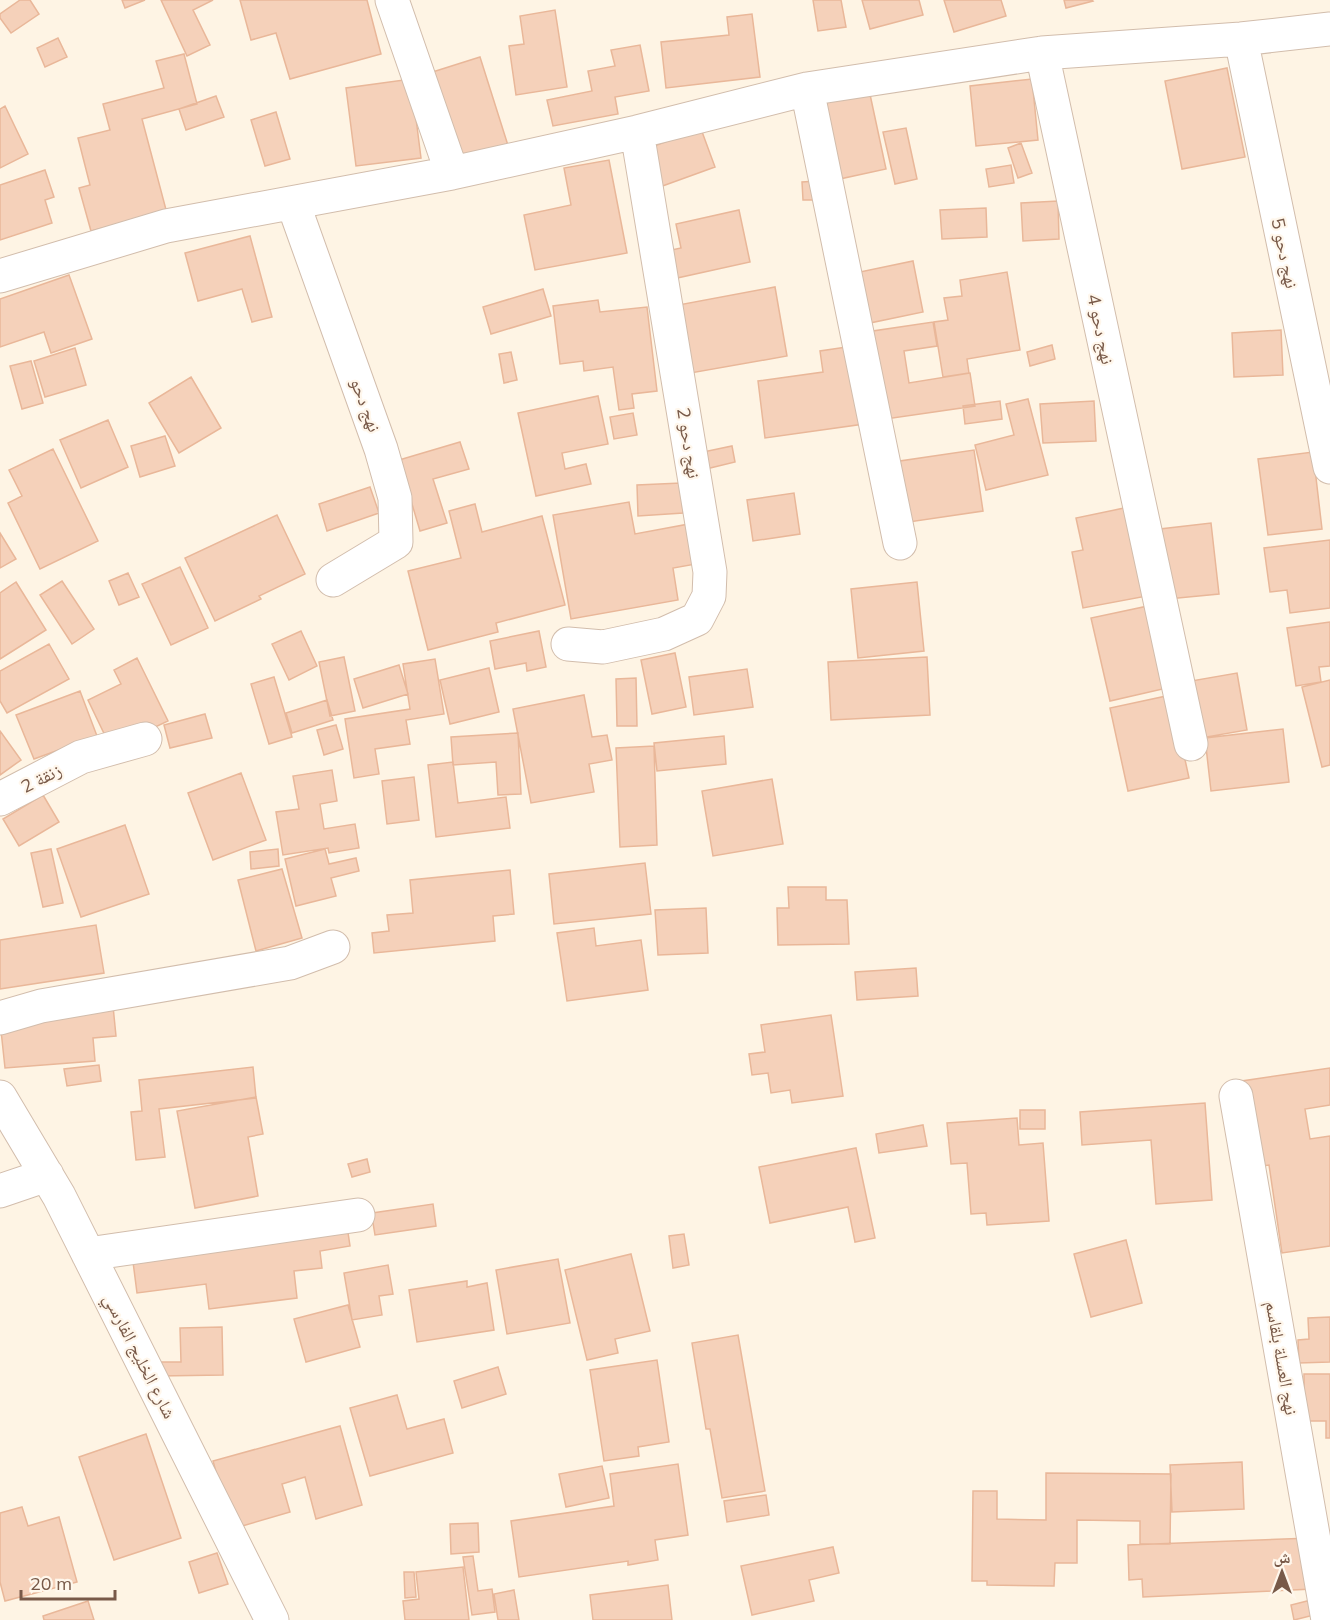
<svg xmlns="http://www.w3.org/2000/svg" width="1330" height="1620" viewBox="0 0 1330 1620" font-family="Mulish,'Noto Naskh Arabic',sans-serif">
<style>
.building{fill:#f5d1ba;stroke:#e9b799;stroke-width:1.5}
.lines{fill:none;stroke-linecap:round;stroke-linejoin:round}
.minor-casing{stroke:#d2bdac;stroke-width:35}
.minor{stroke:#fff;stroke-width:33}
.labels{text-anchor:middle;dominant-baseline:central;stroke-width:4.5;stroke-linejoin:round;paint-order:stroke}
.street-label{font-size:18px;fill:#785948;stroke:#fff7ec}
</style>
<rect width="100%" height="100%" fill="#fef4e4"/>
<path class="building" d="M 20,0 L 30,0 L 39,14 L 11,33 L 0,18 L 0,14 Z
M 122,0 L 145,0 L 125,8 Z
M 161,0 L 213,0 L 193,10 L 210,45 L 187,56 Z
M 240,0 L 367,0 L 381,54 L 290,79 L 276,33 L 251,40 Z
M 813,0 L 841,0 L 846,27 L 818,31 Z
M 862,0 L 919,0 L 923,15 L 870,29 Z
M 944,0 L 1001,0 L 1006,16 L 954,32 Z
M 1064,0 L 1092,0 L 1093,1 L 1066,8 Z
M 555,10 L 567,87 L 516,95 L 509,46 L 524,44 L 520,16 Z
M 752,14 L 760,77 L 666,88 L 661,42 L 729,35 L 727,17 Z
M 58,38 L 67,57 L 45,67 L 37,48 Z
M 640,45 L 649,91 L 615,97 L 618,114 L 553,126 L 547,100 L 592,91 L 588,71 L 615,66 L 611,50 Z
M 184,54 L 197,104 L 142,119 L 169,221 L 126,222 L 91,231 L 79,188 L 90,185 L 78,138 L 110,130 L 103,104 L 164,88 L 156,61 Z
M 480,57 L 511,155 L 455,173 L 423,75 Z
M 1227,68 L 1245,157 L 1182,169 L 1165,81 Z
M 411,79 L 421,158 L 356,166 L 346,88 Z
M 1032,79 L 1038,140 L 976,146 L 970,86 Z
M 868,85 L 886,169 L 835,180 L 817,95 Z
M 216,96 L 224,117 L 186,130 L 179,109 Z
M 5,106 L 28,154 L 0,168 L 0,109 Z
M 276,112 L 290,159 L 265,166 L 251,120 Z
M 906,128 L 917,179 L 895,184 L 883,132 Z
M 701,129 L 715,167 L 657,188 L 643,150 Z
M 1021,143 L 1032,173 L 1018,178 L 1008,148 Z
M 609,160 L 627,253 L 535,270 L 524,215 L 571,205 L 564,168 Z
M 1011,165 L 1014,183 L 989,187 L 986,169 Z
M 45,170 L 54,197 L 45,200 L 52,223 L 0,240 L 0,185 Z
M 817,181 L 818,200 L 803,200 L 802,182 Z
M 1058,201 L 1059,239 L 1023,241 L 1021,203 Z
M 986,208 L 987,237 L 942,239 L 940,210 Z
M 739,210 L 750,262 L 668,280 L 662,252 L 681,248 L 676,224 Z
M 250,236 L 272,317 L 252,322 L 242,289 L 198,301 L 185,253 Z
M 913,261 L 923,312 L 865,324 L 855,273 Z
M 1007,272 L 1020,350 L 967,359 L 969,373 L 943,377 L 934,322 L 948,320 L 944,298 L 962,296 L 960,280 Z
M 69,275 L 92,339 L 51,353 L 44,332 L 0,347 L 0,299 Z
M 775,287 L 787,356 L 685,374 L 673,306 Z
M 543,289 L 551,316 L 491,334 L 483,307 Z
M 598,300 L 600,312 L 647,307 L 657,391 L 632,394 L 634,408 L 619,410 L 613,367 L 584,371 L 583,361 L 560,364 L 553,306 Z
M 933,322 L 937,346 L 904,351 L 909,383 L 970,373 L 975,406 L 886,419 L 873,331 Z
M 1281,330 L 1283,375 L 1234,377 L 1232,333 Z
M 1052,345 L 1055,359 L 1030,366 L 1027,352 Z
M 853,346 L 864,424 L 765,438 L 758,381 L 823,372 L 820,351 Z
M 75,348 L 86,385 L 45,397 L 34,361 Z
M 511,352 L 517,380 L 504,383 L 499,354 Z
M 31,361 L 43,403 L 22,409 L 10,366 Z
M 191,377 L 221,428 L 179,453 L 149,403 Z
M 598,396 L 608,444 L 562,453 L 565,469 L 586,464 L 591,484 L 536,496 L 518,413 Z
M 1028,399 L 1048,475 L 986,490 L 975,445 L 1014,435 L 1006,404 Z
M 1000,401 L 1002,419 L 965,424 L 963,406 Z
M 1094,401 L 1096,441 L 1043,443 L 1040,404 Z
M 633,413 L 637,435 L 614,439 L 610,417 Z
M 108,420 L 128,467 L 81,488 L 60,440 Z
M 165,436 L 175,466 L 140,477 L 131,446 Z
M 460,442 L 469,469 L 433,479 L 447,523 L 420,531 L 399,460 Z
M 732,446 L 735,462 L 706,469 L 703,452 Z
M 53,449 L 98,541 L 40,569 L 8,503 L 22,496 L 9,470 Z
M 974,450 L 983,511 L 909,522 L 900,461 Z
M 1313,452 L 1322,529 L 1268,535 L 1258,459 Z
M 681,483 L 683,513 L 638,516 L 637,485 Z
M 370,487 L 379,513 L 327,531 L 319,504 Z
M 794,493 L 800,534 L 753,541 L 747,500 Z
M 629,502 L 635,534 L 689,524 L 696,564 L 673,568 L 678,600 L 571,619 L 553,515 Z
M 475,504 L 482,532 L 542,516 L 565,605 L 496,623 L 498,632 L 428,650 L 408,571 L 461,558 L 449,511 Z
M 1129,507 L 1147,596 L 1083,608 L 1072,552 L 1083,550 L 1076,518 Z
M 277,515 L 305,574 L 259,596 L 261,599 L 215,621 L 185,558 Z
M 1211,523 L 1219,594 L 1168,599 L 1160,529 Z
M 0,533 L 16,559 L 0,568 Z
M 1330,540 L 1330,608 L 1290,613 L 1287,590 L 1270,592 L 1264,548 Z
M 180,567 L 208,628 L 171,645 L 142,584 Z
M 128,573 L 139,597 L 119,605 L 109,581 Z
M 62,581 L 94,629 L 72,644 L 40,595 Z
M 16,582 L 46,630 L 0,659 L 0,593 Z
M 917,582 L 924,651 L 858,658 L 851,589 Z
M 1148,606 L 1167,688 L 1110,701 L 1091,618 Z
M 1330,622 L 1330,666 L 1319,667 L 1321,682 L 1296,686 L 1287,628 Z
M 301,631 L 317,666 L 289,680 L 272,644 Z
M 539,631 L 546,667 L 527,671 L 526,663 L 495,669 L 490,641 Z
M 49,644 L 69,679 L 7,713 L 0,701 L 0,671 Z
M 675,653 L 686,707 L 652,714 L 641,660 Z
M 344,657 L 355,711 L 330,716 L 319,662 Z
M 927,657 L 930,715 L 831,720 L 828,662 Z
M 137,658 L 168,721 L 111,748 L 88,700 L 121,684 L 114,670 Z
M 435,659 L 444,714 L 406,720 L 410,744 L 375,749 L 379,774 L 354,778 L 345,719 L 410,709 L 403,664 Z
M 399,665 L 408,694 L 363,708 L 354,679 Z
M 489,668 L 499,712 L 450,724 L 440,680 Z
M 747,669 L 753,707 L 694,715 L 689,677 Z
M 1237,673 L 1247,730 L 1201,738 L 1191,681 Z
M 274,677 L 292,737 L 269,744 L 251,684 Z
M 636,678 L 637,726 L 617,726 L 616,679 Z
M 1330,680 L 1330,765 L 1322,767 L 1302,687 Z
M 80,691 L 97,736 L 34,759 L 16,715 Z
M 584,695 L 592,737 L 607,735 L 612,760 L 589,764 L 594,792 L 531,803 L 513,709 Z
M 1171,695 L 1189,778 L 1128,791 L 1110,708 Z
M 327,700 L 333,720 L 292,733 L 286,713 Z
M 205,714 L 212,738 L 170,748 L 164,725 Z
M 336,725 L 343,749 L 324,755 L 317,730 Z
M 1283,729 L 1289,782 L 1211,791 L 1205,738 Z
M 0,731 L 21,760 L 0,775 Z
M 518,733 L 521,794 L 498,795 L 496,762 L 453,765 L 451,737 Z
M 724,736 L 726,764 L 657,771 L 654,743 Z
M 654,746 L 657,845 L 620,847 L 616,748 Z
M 453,762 L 458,803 L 506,797 L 510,828 L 436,837 L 428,765 Z
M 332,770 L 337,801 L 320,804 L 324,829 L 355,824 L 359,848 L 329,853 L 328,848 L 283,855 L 276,812 L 299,809 L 293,776 Z
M 241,773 L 266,840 L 213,860 L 188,793 Z
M 414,777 L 419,820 L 387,824 L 382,781 Z
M 772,779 L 783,844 L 713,856 L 702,791 Z
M 43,795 L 59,822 L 19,846 L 3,819 Z
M 125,825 L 149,894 L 81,917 L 57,849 Z
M 51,849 L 63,903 L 43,907 L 31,853 Z
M 278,849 L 279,866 L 251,869 L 250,852 Z
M 325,849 L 329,864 L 356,858 L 359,871 L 331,878 L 336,896 L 296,906 L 285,859 Z
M 645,863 L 651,914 L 554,924 L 549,874 Z
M 282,869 L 302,938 L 256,951 L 238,880 Z
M 510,870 L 514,914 L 493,916 L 495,941 L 374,953 L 372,933 L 389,931 L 387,915 L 413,913 L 410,880 Z
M 788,887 L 826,887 L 826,900 L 847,900 L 849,944 L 778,945 L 777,908 L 789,908 Z
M 706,908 L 708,953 L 658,955 L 655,910 Z
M 96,925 L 104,973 L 0,989 L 0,940 Z
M 594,928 L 596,946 L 641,940 L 648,990 L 567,1001 L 557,933 Z
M 916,968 L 918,996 L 857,1000 L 855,972 Z
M 113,1006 L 116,1036 L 93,1038 L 95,1061 L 5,1068 L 0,1021 Z
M 831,1015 L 843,1096 L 792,1103 L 790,1090 L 771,1093 L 768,1073 L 752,1075 L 749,1054 L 765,1052 L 761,1025 Z
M 99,1065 L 101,1081 L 67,1086 L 64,1069 Z
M 253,1067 L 256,1098 L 159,1109 L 165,1157 L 136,1160 L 131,1112 L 142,1111 L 139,1080 Z
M 1330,1068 L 1330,1105 L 1305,1109 L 1310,1139 L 1330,1136 L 1330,1246 L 1282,1253 L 1269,1165 L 1255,1167 L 1242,1081 Z
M 256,1097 L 263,1134 L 248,1137 L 258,1196 L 195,1208 L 177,1111 Z
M 1205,1103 L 1212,1200 L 1156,1204 L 1151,1140 L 1082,1145 L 1080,1112 Z
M 1020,1110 L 1045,1110 L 1045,1129 L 1020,1129 Z
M 1017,1118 L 1019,1145 L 1043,1143 L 1049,1221 L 987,1225 L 986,1213 L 971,1214 L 967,1163 L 951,1164 L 947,1123 Z
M 923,1125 L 927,1146 L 879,1153 L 876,1134 Z
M 856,1148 L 875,1238 L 855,1242 L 848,1207 L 770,1223 L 759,1167 Z
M 367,1159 L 370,1172 L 352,1177 L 348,1164 Z
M 433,1204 L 436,1226 L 375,1235 L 373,1223 L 353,1226 L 352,1216 Z
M 347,1226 L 350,1246 L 320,1251 L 322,1268 L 294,1271 L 297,1298 L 209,1309 L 206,1284 L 137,1293 L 132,1254 Z
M 684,1234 L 689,1265 L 673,1268 L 669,1236 Z
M 1126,1240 L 1142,1303 L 1091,1317 L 1074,1254 Z
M 631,1254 L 650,1331 L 615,1339 L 618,1353 L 587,1360 L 565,1270 Z
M 558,1259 L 570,1323 L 507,1334 L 496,1270 Z
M 388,1265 L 393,1294 L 379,1296 L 382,1315 L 352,1320 L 344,1273 Z
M 467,1281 L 467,1287 L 487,1283 L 494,1330 L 417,1342 L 409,1290 Z
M 348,1305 L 360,1347 L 306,1362 L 294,1319 Z
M 1330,1317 L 1330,1362 L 1299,1363 L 1298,1340 L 1309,1339 L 1308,1318 Z
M 222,1327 L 223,1375 L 159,1376 L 158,1362 L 181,1362 L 180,1328 Z
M 738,1335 L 765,1491 L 722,1498 L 710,1429 L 706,1429 L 692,1343 Z
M 657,1360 L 669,1442 L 638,1447 L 639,1456 L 604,1461 L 590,1370 Z
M 498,1367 L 506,1394 L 462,1408 L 454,1381 Z
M 1304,1374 L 1330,1374 L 1330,1438 L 1326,1438 L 1326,1421 L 1304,1421 Z
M 397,1395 L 407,1429 L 444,1419 L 453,1453 L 370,1476 L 350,1408 Z
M 340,1426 L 362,1505 L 316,1519 L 305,1477 L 282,1484 L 290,1512 L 232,1529 L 213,1461 Z
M 146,1434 L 181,1538 L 114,1560 L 79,1457 Z
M 1242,1462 L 1244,1509 L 1172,1512 L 1170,1465 Z
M 678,1464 L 688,1535 L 655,1540 L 658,1560 L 628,1565 L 628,1561 L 519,1577 L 511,1521 L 614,1506 L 610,1474 Z
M 602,1466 L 609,1498 L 566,1507 L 559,1474 Z
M 1046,1473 L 1171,1474 L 1170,1544 L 1140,1544 L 1140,1521 L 1077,1520 L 1077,1563 L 1055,1563 L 1054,1586 L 987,1585 L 987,1581 L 972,1581 L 973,1491 L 997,1491 L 997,1519 L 1046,1520 Z
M 766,1495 L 769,1515 L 727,1522 L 724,1501 Z
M 22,1507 L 28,1526 L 59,1517 L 77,1582 L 5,1601 L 0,1582 L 0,1513 Z
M 478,1523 L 479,1552 L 451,1554 L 450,1524 Z
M 1311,1538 L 1313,1589 L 1143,1597 L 1142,1579 L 1129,1580 L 1128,1545 Z
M 833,1547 L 839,1573 L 809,1580 L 814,1601 L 752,1615 L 741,1566 Z
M 217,1553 L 228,1584 L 199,1593 L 189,1562 Z
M 473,1556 L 478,1591 L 492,1589 L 495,1612 L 472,1615 L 463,1557 Z
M 463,1567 L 469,1620 L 405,1620 L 403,1601 L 419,1599 L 416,1572 Z
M 404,1572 L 414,1572 L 416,1597 L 405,1598 Z
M 668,1585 L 672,1620 L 593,1620 L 590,1595 Z
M 514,1590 L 519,1620 L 498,1620 L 494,1594 Z
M 1319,1598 L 1322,1613 L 1294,1620 L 1291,1605 Z
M 88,1601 L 94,1620 L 44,1620 L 43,1616 Z"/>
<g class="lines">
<g class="minor-casing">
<path id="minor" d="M 392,0 L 452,173
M 1241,39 L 1330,467
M 1042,53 L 1191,744
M 807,89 L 900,543
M 293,203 L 381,449 L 395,498 L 396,542 L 333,580
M 0,276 L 166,226 L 452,173 L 637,132 L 807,89 L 1042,53 L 1241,39 L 1330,29
M 568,644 L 603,647 L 664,634 L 697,619 L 709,596 L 710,572 L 637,132
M 0,799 L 81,757 L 145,739
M 0,1018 L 41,1006 L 290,963 L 333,947
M 1236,1096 L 1328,1620
M 0,1097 L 59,1196 L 272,1620
M 0,1191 L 47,1175
M 88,1254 L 358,1215"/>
</g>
<use href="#minor" class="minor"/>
</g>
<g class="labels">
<g class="street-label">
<text transform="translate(1285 253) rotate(78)">نهج دحو 5</text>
<text transform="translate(1101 329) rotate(78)">نهج دحو 4</text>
<text transform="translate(366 405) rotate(70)">نهج دحو</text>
<text transform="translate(689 443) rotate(81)">نهج دحو 2</text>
<text transform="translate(41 778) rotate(-27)">زنقة 2</text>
<text transform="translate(140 1356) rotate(63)">شارع الخليج الفارسي</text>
<text transform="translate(1282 1358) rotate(80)">نهج العسلة بلقاسم</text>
</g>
</g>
<g transform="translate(1282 1572)" stroke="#fff7ec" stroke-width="4.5" paint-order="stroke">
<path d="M0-4.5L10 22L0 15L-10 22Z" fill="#785948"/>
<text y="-9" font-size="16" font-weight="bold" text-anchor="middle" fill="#785948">ش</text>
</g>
<path d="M21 1590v9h94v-9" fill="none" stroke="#785948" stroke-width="3"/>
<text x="30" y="1590" font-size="18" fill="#785948" stroke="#fff7ec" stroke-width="4.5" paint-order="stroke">20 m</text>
</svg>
